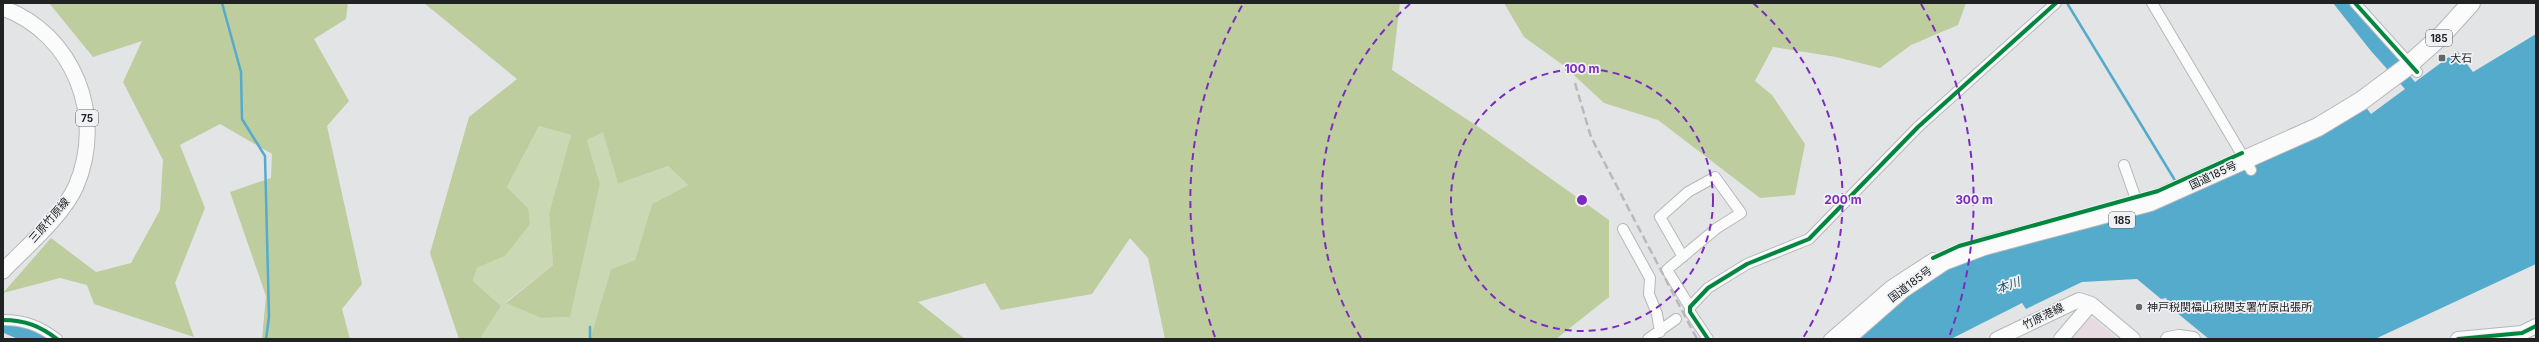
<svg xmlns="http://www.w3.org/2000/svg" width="2539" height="342" viewBox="0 0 2539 342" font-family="Inter,'Noto Sans JP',sans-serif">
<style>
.industrial{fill:#e7dae1}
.green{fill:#cbd8b4}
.forest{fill:#bdcd9d}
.water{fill:#54abcc}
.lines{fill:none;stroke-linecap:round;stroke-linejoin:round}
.stream{stroke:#54abcc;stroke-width:2.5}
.river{stroke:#54abcc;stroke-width:16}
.street-casing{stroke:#b6b7b8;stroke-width:12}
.secondary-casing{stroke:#b6b7b8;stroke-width:16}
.primary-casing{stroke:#b6b7b8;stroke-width:17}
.highway-casing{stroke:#b6b7b8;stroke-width:20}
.street{stroke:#fbfbfb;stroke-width:10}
.secondary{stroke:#fbfbfb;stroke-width:14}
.primary{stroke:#fbfbfb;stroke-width:15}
.highway{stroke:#fbfbfb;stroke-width:18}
.rail{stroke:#b8b9b9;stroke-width:2.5;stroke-dasharray:8 4;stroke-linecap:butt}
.cycleway-casing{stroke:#eff1f4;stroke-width:6}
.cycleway{stroke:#00873e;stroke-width:4}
.ring{fill:none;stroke:#7b2cbf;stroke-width:2;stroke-dasharray:7 5}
.poi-dot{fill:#656667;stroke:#eff1f4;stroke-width:1.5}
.labels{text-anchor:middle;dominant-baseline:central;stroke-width:3.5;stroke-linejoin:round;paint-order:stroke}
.shield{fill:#eff1f4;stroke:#5f6062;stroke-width:1}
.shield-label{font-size:10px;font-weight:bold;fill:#212223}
.poi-label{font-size:11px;fill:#212223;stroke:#eff1f4;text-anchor:start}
.street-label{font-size:11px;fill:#212223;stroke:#eff1f4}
.water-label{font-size:12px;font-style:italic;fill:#265368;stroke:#eff1f4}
.centre{fill:#7b2cbf;stroke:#eff1f4;stroke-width:2}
.ring-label{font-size:12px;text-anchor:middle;font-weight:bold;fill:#7b2cbf;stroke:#eff1f4;stroke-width:3.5;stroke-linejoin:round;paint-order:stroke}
</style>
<rect width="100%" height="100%" fill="#e3e4e6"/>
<path class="industrial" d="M 2089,318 L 2092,318 L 2117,339 L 2071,339 Z"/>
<path class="green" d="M 539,126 L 571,135 L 549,213 L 553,265 L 506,302 L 541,318 L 569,317 L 600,184 L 587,140 L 603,131 L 618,184 L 668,166 L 688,185 L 652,204 L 635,260 L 611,269 L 590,339 L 480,339 L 501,306 L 473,281 L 477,268 L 505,256 L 528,208 L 507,187 Z"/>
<path class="forest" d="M 49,3 L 348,3 L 346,19 L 314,39 L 349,101 L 327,126 L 362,284 L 342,309 L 350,339 L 262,339 L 266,296 L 230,192 L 271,178 L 272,154 L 220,124 L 180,145 L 205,208 L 175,283 L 194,337 L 94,304 L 87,285 L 60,278 L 3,293 L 51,238 L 96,272 L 131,263 L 160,210 L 163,160 L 123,82 L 142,41 L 93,57 Z
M 424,3 L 1400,3 L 1392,70 L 1480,128 L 1609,220 L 1609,297 L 1556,339 L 1165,339 L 1148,258 L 1130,238 L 1092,294 L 1001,310 L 985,283 L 918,302 L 965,339 L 590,339 L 611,269 L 635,260 L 652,204 L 688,185 L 668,166 L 618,184 L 603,132 L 587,140 L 600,184 L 570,317 L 541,318 L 506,303 L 553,265 L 549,213 L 571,135 L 539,126 L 507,187 L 528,208 L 530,224 L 505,256 L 477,268 L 473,281 L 501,306 L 480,339 L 459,339 L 430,253 L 469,117 L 517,79 Z
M 1504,3 L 1966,3 L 1958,25 L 1911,45 L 1880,68 L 1836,57 L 1773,47 L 1755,81 L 1772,95 L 1805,144 L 1795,195 L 1760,198 L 1658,120 L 1604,103 L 1563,65 L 1524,37 Z"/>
<path class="water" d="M 2333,3 L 2350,3 L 2401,57 L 2399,63 L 2415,82 L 2457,51 L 2473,72 L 2536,34 L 2536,264 L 2375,339 L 2209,339 L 2171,308 L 2166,298 L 2161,299 L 2137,279 L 2082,282 L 2026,309 L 2022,303 L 1951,339 L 1836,339 L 1918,270 L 2152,196 L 2359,98 L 2371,114 L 2405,89 L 2371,51 Z"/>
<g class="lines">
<path class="stream" d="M 222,3 L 241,72 L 242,119 L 265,156 L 269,317 L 266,339
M 2067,3 L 2176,182
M 590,327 L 590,339"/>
<path class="river" d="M 3,324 L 39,339"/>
<g class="street-casing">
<path id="street" d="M 2152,3 L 2251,170
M 2355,3 L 2417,72
M 2124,165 L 2138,205
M 1623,229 L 1650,278 L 1649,294 L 1657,314 L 1660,332
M 1683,257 L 1660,217 L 1688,192 L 1715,177 L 1741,213 L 1717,228 L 1669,268 L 1667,270 L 1690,307
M 3,320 C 25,320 40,326 57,339
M 1648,339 L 1676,319
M 1708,339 L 1690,312 L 1690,307 L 1708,288 L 1747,264 L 1809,239 L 1918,127 L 2056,3
M 1829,339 L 1890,286 L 1933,258 L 1935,262"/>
</g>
<g class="secondary-casing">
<path id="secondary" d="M 1997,339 L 2079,300 L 2091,304 L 2133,339
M 2061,339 L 2091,304
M 2168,339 L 2179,337 L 2193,339
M 2458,339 L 2522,333 L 2536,326"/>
</g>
<g class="primary-casing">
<path id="primary" d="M 3,8 C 74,34 106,117 76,186 C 63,216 26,247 3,271"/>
</g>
<g class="highway-casing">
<path id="highway" d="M 1845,339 L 1902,289 L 1944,261 L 1984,246 L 2150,202 L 2318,127 L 2361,101 L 2404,69 L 2442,35 L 2471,3"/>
</g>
<use href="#street" class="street"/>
<use href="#secondary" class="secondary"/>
<use href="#primary" class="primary"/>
<use href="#highway" class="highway"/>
<path class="rail" d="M 1575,83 L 1591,137 L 1697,339"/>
<g class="cycleway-casing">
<path id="cycleway" d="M 2355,3 L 2417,72
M 1933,258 L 1959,246 L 2158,191 L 2242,153
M 3,320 C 25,320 40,326 57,339
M 1708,339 L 1690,312 L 1690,307 L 1708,288 L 1747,264 L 1809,239 L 1918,127 L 2056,3
M 2458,339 L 2522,333 L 2536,326"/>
</g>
<use href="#cycleway" class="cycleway"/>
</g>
<g class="ring">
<circle cx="1582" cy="200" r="131"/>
<path d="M1361 338A261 261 0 0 1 1411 3M1753 3A261 261 0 0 1 1803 338"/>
<path d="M1215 337A392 392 0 0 1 1243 4M1921 4A392 392 0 0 1 1949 337"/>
</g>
<g class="poi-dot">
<rect x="2438" y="54" width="8" height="8" rx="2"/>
<circle cx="2139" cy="307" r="4"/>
</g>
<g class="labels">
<g class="shield">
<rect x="2426" y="30" width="26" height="16" rx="3"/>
<rect x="76" y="110" width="22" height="16" rx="3"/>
<rect x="2109" y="212" width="26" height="16" rx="3"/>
</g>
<g class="shield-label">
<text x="2439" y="38">185</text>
<text x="87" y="118">75</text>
<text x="2122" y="220">185</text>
</g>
<g class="poi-label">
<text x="2450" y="58">大石</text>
<text x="2147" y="307">神戸税関福山税関支署竹原出張所</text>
</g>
<g class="street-label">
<text transform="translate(2213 175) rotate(-25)">国道185号</text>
<text transform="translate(49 220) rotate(-49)">三原竹原線</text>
<text transform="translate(1910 284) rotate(-37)">国道185号</text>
<text transform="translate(2043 316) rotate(-26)">竹原港線</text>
</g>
<g class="water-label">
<text transform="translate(2008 285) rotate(-19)">本川</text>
</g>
</g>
<circle cx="1582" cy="200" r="6" class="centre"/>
<g class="ring-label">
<text x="1582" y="73">100 m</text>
<text x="1843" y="204">200 m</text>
<text x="1974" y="204">300 m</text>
</g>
<rect width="2539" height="342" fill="none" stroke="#212223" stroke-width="8"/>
</svg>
